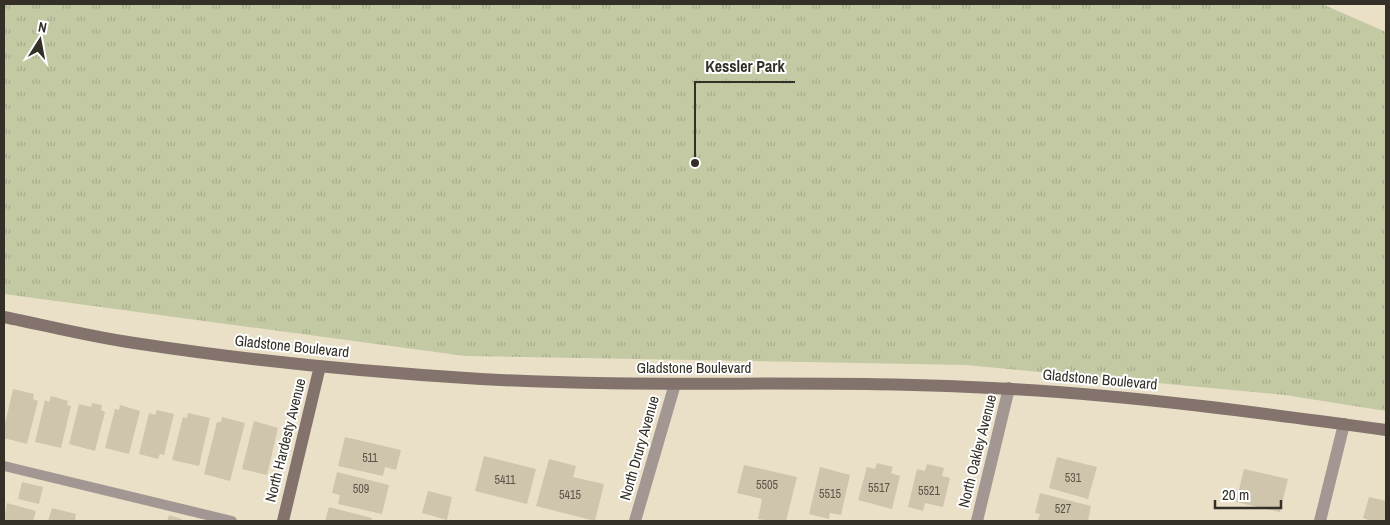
<svg xmlns="http://www.w3.org/2000/svg" width="1390" height="525" viewBox="0 0 1390 525" font-family="'Archivo Narrow',sans-serif">
<style>
.park{fill:url(#park-tufts)}
.building{fill:#cfc5ad}
.lines{fill:none;stroke-linecap:round;stroke-linejoin:round}
.lane{stroke:#a29792;stroke-width:10}
.street{stroke:#a29792;stroke-width:12}
.secondary{stroke:#83736c;stroke-width:12}
.labels{text-anchor:middle;dominant-baseline:central;stroke-width:4;stroke-linejoin:round;paint-order:stroke}
.number-label{font-size:12px;fill:#5b5548}
.street-label{font-size:15px;fill:#343027;stroke:#fff}
.leader{fill:none;stroke:#343027;stroke-width:2}
.callout-dot{fill:#343027;stroke:#fff;stroke-width:2}
.callout-label{font-size:16px;text-anchor:middle;font-weight:bold;fill:#343027;stroke:#fff;stroke-width:4;stroke-linejoin:round;paint-order:stroke}
</style>
<defs>
<pattern id="park-tufts" width="24" height="20" patternUnits="userSpaceOnUse" patternTransform="scale(1.25)"><rect width="24" height="20" fill="#c3c9a3"/><path d="M3 7l-1-3M5 7V3M7 7l1-3M15 17l-1-3M17 17v-4M19 17l1-3" fill="none" stroke="#a8ad8c"/></pattern>
</defs>
<rect width="100%" height="100%" fill="#eae0c8"/>
<path class="park" d="M 4,4 L 1322,4 L 1386,32 L 1386,411 L 1285,395 L 966,365 L 465,356 L 4,294 Z"/>
<path class="building" d="M 13,389 L 34,394 L 33,399 L 38,401 L 27,444 L 4,438 L 4,428 Z
M 51,396 L 68,401 L 67,405 L 71,406 L 61,448 L 35,442 L 45,400 L 49,402 Z
M 92,403 L 102,405 L 101,410 L 105,412 L 95,451 L 69,444 L 79,404 L 91,407 Z
M 120,405 L 140,411 L 129,454 L 105,448 L 115,409 L 119,410 Z
M 157,410 L 174,414 L 164,455 L 160,454 L 158,459 L 139,454 L 149,413 L 155,415 Z
M 188,413 L 210,418 L 199,466 L 172,460 L 183,417 L 187,418 Z
M 222,417 L 245,423 L 230,481 L 204,474 L 217,422 L 221,422 Z
M 254,421 L 278,428 L 267,475 L 242,469 Z
M 345,437 L 401,450 L 396,470 L 385,467 L 383,476 L 338,466 Z
M 484,456 L 536,469 L 527,504 L 475,491 Z
M 1057,457 L 1097,467 L 1088,499 L 1049,488 Z
M 549,459 L 576,466 L 573,477 L 604,484 L 595,521 L 536,506 Z
M 877,463 L 893,467 L 891,473 L 900,476 L 892,509 L 858,500 L 867,467 L 875,469 Z
M 927,464 L 944,468 L 942,476 L 950,478 L 943,507 L 925,503 L 923,511 L 908,507 L 917,469 L 925,471 Z
M 744,465 L 797,477 L 786,521 L 769,521 L 758,519 L 762,499 L 737,493 Z
M 820,467 L 850,475 L 841,515 L 830,513 L 829,519 L 809,514 Z
M 1244,469 L 1288,479 L 1280,512 L 1236,502 Z
M 337,472 L 389,485 L 382,514 L 338,504 L 340,495 L 332,493 Z
M 22,482 L 43,487 L 39,504 L 18,499 Z
M 428,491 L 452,497 L 447,520 L 422,513 Z
M 1040,493 L 1091,506 L 1088,521 L 1038,520 L 1040,514 L 1035,513 Z
M 1369,497 L 1386,501 L 1386,521 L 1371,521 L 1363,518 Z
M 7,503 L 36,511 L 33,521 L 4,521 Z
M 329,507 L 372,518 L 371,521 L 325,521 Z
M 52,508 L 76,514 L 75,521 L 48,521 Z
M 169,515 L 182,519 L 181,521 L 167,521 Z"/>
<g class="lines">
<path class="lane" d="M 4,466 L 232,521"/>
<path class="street" d="M 635,521 L 675,384
M 977,521 L 1009,388
M 1320,521 L 1344,424"/>
<path class="secondary" d="M 4,317 C 49,326 95,338 141,344 C 253,361 367,372 481,379 C 658,389 835,378 1012,389 C 1137,396 1262,413 1386,430
M 283,521 L 320,366"/>
</g>
<g class="labels">
<g class="number-label">
<text x="370" y="458">511</text>
<text x="1073" y="478">531</text>
<text x="505" y="480">5411</text>
<text x="767" y="485">5505</text>
<text x="879" y="488">5517</text>
<text x="361" y="489">509</text>
<text x="929" y="491">5521</text>
<text x="830" y="494">5515</text>
<text x="570" y="495">5415</text>
<text x="1063" y="509">527</text>
</g>
<g class="street-label">
<text transform="translate(292 346) rotate(6)">Gladstone Boulevard</text>
<text x="694" y="367">Gladstone Boulevard</text>
<text transform="translate(1100 379) rotate(5)">Gladstone Boulevard</text>
<text transform="translate(285 440) rotate(-76)">North Hardesty Avenue</text>
<text transform="translate(639 448) rotate(-74)">North Drury Avenue</text>
<text transform="translate(977 451) rotate(-76)">North Oakley Avenue</text>
</g>
</g>
<path class="leader" d="M695 163L695 82H795"/>
<circle class="callout-dot" cx="695" cy="163" r="5"/>
<g class="callout-label">
<text x="745" y="72">Kessler Park</text>
</g>
<rect width="1390" height="525" fill="none" stroke="#343027" stroke-width="10"/>
<g transform="translate(40 40) rotate(11)" stroke="#ffffff" stroke-width="4" paint-order="stroke">
<path d="M0-4L9 19L0 12L-9 19Z" fill="#343027"/>
<text y="-8" font-size="14" font-weight="bold" text-anchor="middle" fill="#343027">N</text>
</g>
<path d="M1215 500v8h66v-8" fill="none" stroke="#343027" stroke-width="2.5"/>
<text x="1222" y="500" font-size="15" fill="#343027" stroke="#ffffff" stroke-width="4" paint-order="stroke">20 m</text>
</svg>
